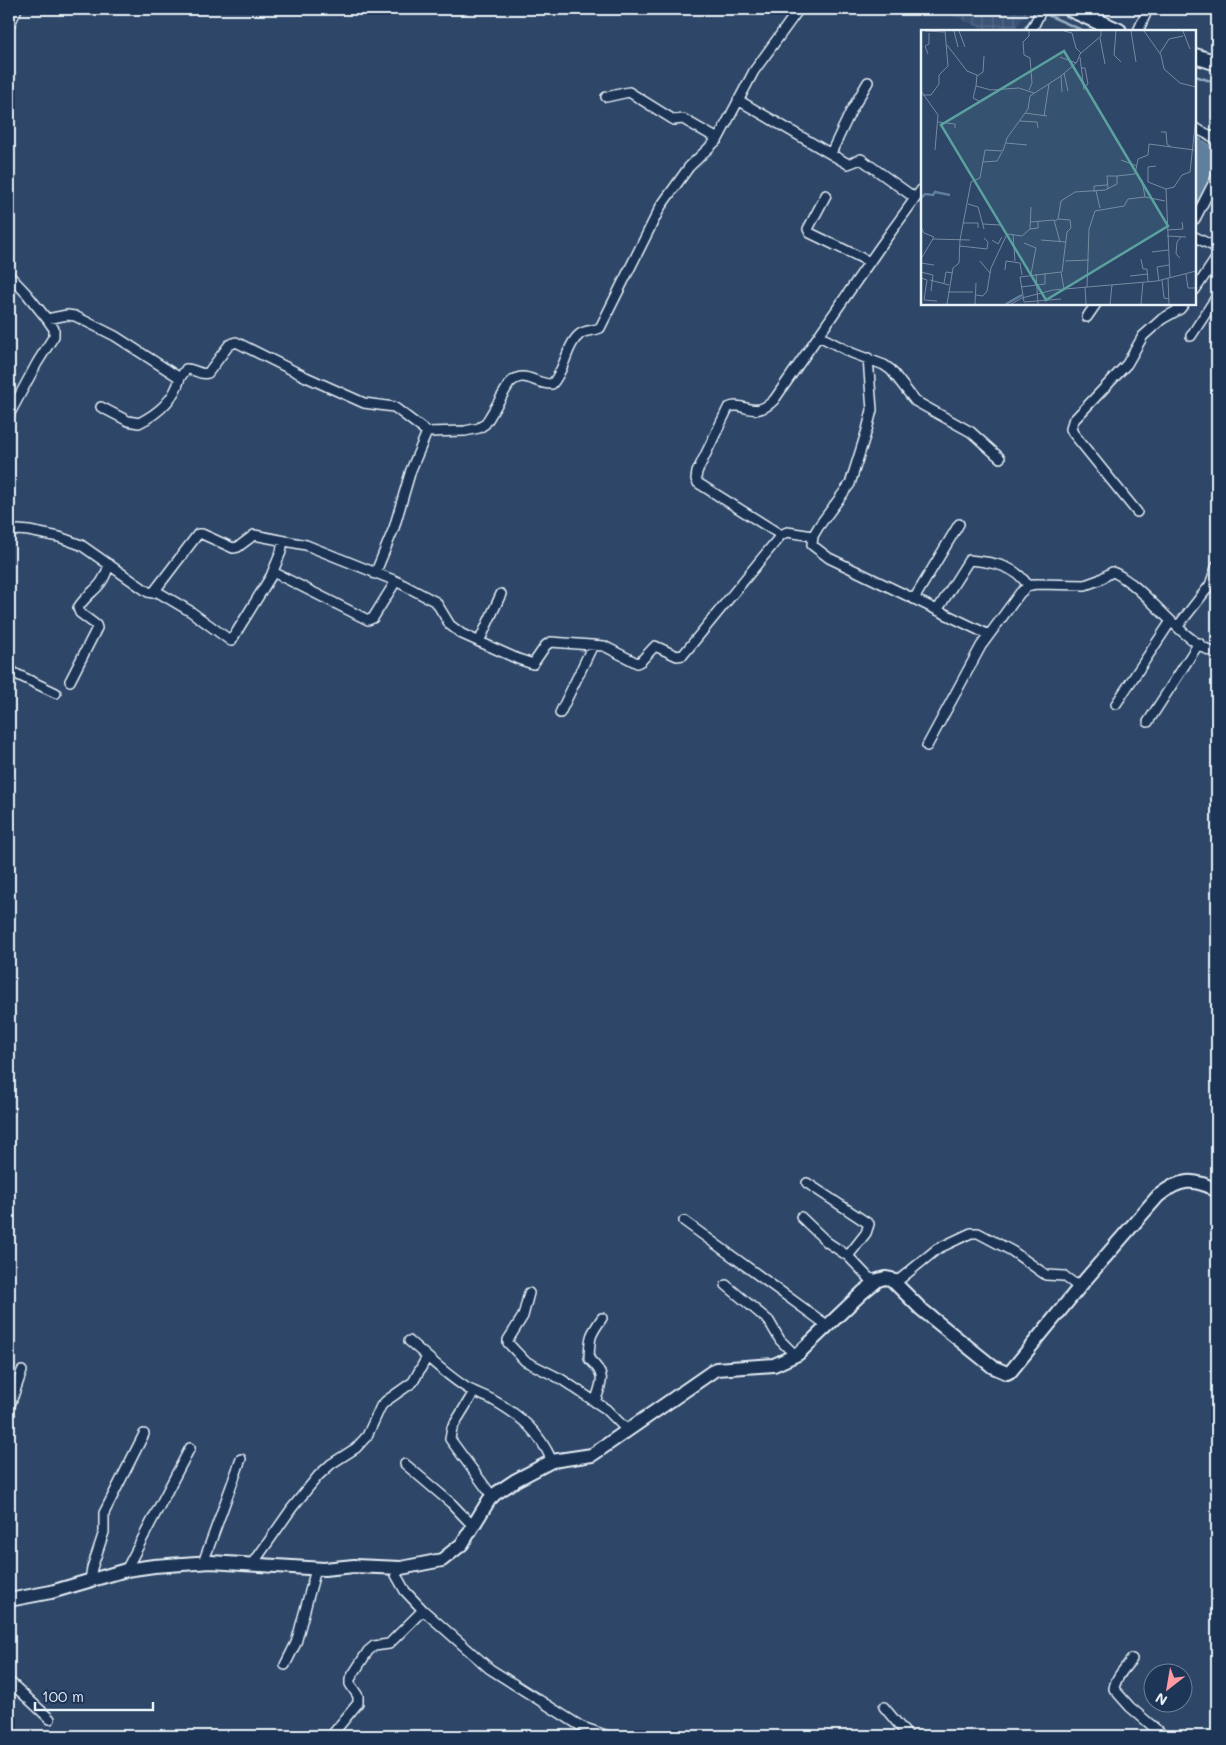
<svg xmlns="http://www.w3.org/2000/svg" width="1226" height="1745" viewBox="0 0 1226 1745" font-family="Mali,sans-serif">
<style>
.industrial{fill:url(#industrial-grid)}
.water{fill:#5e7f9d;stroke:#95adc1}
.lines{fill:none;stroke-linecap:round;stroke-linejoin:round}
.stream{stroke:#95adc1;stroke-width:2.5}
.street-casing{stroke:#e8f1f8;stroke-width:12}
.secondary-casing{stroke:#e8f1f8;stroke-width:16}
.primary-casing{stroke:#e8f1f8;stroke-width:18}
.street{stroke:#1d3557;stroke-width:9}
.secondary{stroke:#1d3557;stroke-width:12}
.primary{stroke:#1d3557;stroke-width:14}
.inset-river{fill:none;stroke:#5e7f9d;stroke-width:2.5}
.inset-road{fill:none;stroke:#788aa2;stroke-width:1}
.view{fill:#5ba19e;fill-opacity:0.15;stroke:#5ba19e;stroke-width:2.5}
.inset-edge{fill:none;stroke:#e8f1f8;stroke-width:2.5}
</style>
<defs>
<pattern id="industrial-grid" width="8" height="8" patternUnits="userSpaceOnUse" patternTransform="scale(1.25)"><rect width="8" height="8" fill="#3a5274"/><path d="M0 4h8M4 0v8" fill="none" stroke="#566b89"/></pattern>
</defs>
<rect width="100%" height="100%" fill="#2e4668"/>
<filter id="ink" filterUnits="userSpaceOnUse"><feTurbulence type="fractalNoise" baseFrequency=".02" numOctaves="2"/><feDisplacementMap in="SourceGraphic" scale="10" xChannelSelector="R" yChannelSelector="G"/><feConvolveMatrix kernelMatrix="1 2 1 2 8 2 1 2 1" color-interpolation-filters="sRGB"/></filter>
<g filter="url(#ink)">
<path class="industrial" d="M 938,9 L 1027,9 L 1029,10 L 1013,31 L 988,31 Z"/>
<path class="water" d="M 1195,136 L 1217,149 L 1217,169 L 1195,213 Z"/>
<g class="lines">
<path class="stream" d="M 1043,13 L 1084,31
M 1023,31 L 1035,14
M 1195,76 L 1217,83"/>
<g class="street-casing">
<path id="street" d="M 9,26 L 17,9
M 1031,31 L 1042,9
M 1138,31 L 1148,9
M 606,97 L 629,92 L 674,120 L 683,119 L 718,139
M 738,100 L 848,164 L 861,159 L 915,198
M 1195,128 L 1217,139
M 831,153 L 851,111 L 868,82
M 826,195 L 808,229 L 810,233 L 870,262
M 1195,219 L 1217,176
M 1195,237 L 1217,248
M 9,275 L 26,293 L 47,319 L 67,315 L 75,316 L 115,336 L 180,378 L 186,369 C 194,368 200,376 208,373 L 229,345 L 236,342 L 306,377 L 364,403 L 394,407 L 427,432 L 465,431 L 479,428 L 485,424 L 489,418 L 509,384 C 524,368 535,385 552,384 C 565,371 566,345 580,334 C 586,330 593,331 600,328 L 661,206 L 689,167 L 718,139 L 754,71 L 799,9
M 1195,290 L 1217,257
M 1087,317 L 1096,304
M 819,336 L 852,353 L 884,365 L 891,370 L 915,401 L 971,432 L 1000,458
M 1191,336 L 1217,296
M 868,358 L 872,410 L 867,430 L 850,484 L 819,526 L 813,536 L 812,545 L 829,558 L 989,635
M 101,407 L 128,421 L 139,423 C 159,413 174,400 180,378
M 9,415 L 37,363 L 54,336 L 54,329 L 47,319
M 1137,512 L 1073,433 L 1071,429 L 1073,421 L 1127,364 L 1143,336 L 1162,319 L 1180,309 L 1184,304
M 9,533 L 18,530 L 29,531 L 59,537 L 81,545 L 148,592 L 153,593 L 198,534 L 202,534 L 233,548 L 238,547 L 254,535 L 306,545 L 396,581 L 436,602 L 450,625 L 462,634 L 518,659 L 533,664 L 546,645 L 551,642 L 604,646 L 637,663 L 641,661 L 655,646 L 677,656 L 683,655 L 781,535 L 787,532 L 813,536
M 781,535 L 698,483 L 696,479 L 697,472 L 728,408 C 744,400 753,421 774,400 L 880,247 L 922,189
M 273,572 L 368,620 L 373,618 L 396,581
M 375,574 L 394,528 L 411,470 L 427,432
M 156,591 L 190,611 L 231,641 L 271,576 L 281,552 L 283,541
M 914,599 L 959,524
M 938,609 L 969,560 C 991,562 1016,565 1028,586
M 1178,626 L 1210,585 L 1217,565
M 479,642 L 501,594
M 9,666 L 14,673 L 56,693
M 70,681 L 97,628 L 96,625 L 80,613 L 78,608 C 90,589 102,591 109,564
M 1116,704 L 1171,621
M 560,713 L 593,645
M 1148,722 L 1199,643
M 927,746 L 981,646 L 1020,593 L 1028,586 L 1036,584 L 1085,585 L 1099,580 L 1112,572 C 1120,574 1125,580 1132,584 C 1159,606 1184,641 1217,654
M 807,1183 L 869,1224 L 866,1233 L 848,1256
M 801,1217 L 827,1242 L 848,1256 L 869,1278 L 878,1280
M 684,1221 L 828,1326
M 891,1279 L 899,1280 L 937,1249 L 971,1233 L 978,1233 L 1012,1251 L 1046,1275 L 1064,1276 L 1079,1287
M 726,1285 L 769,1321 L 780,1340 L 795,1355
M 529,1293 L 523,1316 L 508,1340 L 508,1343 L 525,1361 L 561,1379 L 606,1409 L 627,1430
M 409,1341 C 428,1357 446,1375 467,1388 C 474,1392 483,1395 491,1399 C 520,1415 539,1431 552,1461
M 474,1392 L 452,1428 L 450,1439 L 492,1496
M 595,1402 C 602,1382 607,1375 589,1359 C 590,1336 589,1337 602,1318
M 9,1408 L 22,1371
M 405,1464 L 451,1503 L 473,1526
M 203,1563 L 241,1459
M 252,1565 L 292,1508 L 318,1476 L 331,1464 L 356,1448 L 367,1436 L 381,1406 L 386,1401 L 413,1382 L 427,1357
M 401,1568 L 396,1575 L 405,1591 L 423,1610 L 490,1669 L 582,1727 L 608,1736
M 126,1570 L 190,1448
M 90,1580 L 92,1568 L 104,1532 L 104,1513 L 144,1434
M 1132,1659 C 1125,1668 1115,1678 1114,1689 L 1130,1707 L 1164,1736
M 285,1665 L 296,1643 L 316,1569
M 9,1681 L 50,1719
M 884,1707 L 908,1736
M 9,1735 L 9,1736
M 331,1736 L 358,1703 L 358,1696 L 350,1684 L 350,1679 L 368,1651 L 374,1646 L 389,1644 L 423,1610"/>
</g>
<g class="secondary-casing">
<path id="secondary" d="M 9,1600 L 51,1592 L 126,1570 L 154,1566 L 211,1562 L 324,1569 L 354,1566 L 401,1568 L 442,1560 L 462,1544 L 489,1500 L 495,1494 L 516,1480 L 552,1461 L 592,1455 L 716,1369 L 774,1365 L 798,1354 L 863,1292 L 878,1280 L 885,1278 L 891,1279 L 921,1309 L 993,1367 L 1007,1373 L 1011,1371 L 1086,1279 L 1158,1196 C 1179,1179 1194,1177 1217,1191"/>
</g>
<g class="primary-casing">
<path id="primary" d="M 1070,9 L 1119,31
M 1195,56 L 1217,63"/>
</g>
<use href="#street" class="street"/>
<use href="#secondary" class="secondary"/>
<use href="#primary" class="primary"/>
</g>
</g>
<g transform="translate(921 30)">
<rect width="275" height="275" fill="#2e4668"/>
<path class="inset-river" d="M 0,168 L 4,164 L 12,165 L 14,162 L 29,165M 85,274 L 101,265"/>
<path class="inset-road" d="M 4,1 L 24,2M 33,1 L 37,17M 38,1 L 44,17M 108,1 L 108,6 L 102,12 L 103,25 L 109,28 L 111,53 L 108,60M 143,1 L 151,3 L 155,18 L 160,23M 195,1 L 193,25 L 200,32M 210,1 L 215,32M 223,1 L 240,25 L 243,39 L 259,53 L 275,57M 262,1 L 269,19M 179,8 L 184,34M 26,15 L 46,41 L 56,45 L 55,56 L 70,60 L 98,58 L 113,63M 239,23 L 248,9 L 262,6M 7,24 L 4,16 L 8,14 L 8,3M 139,27 L 155,33M 159,27 L 163,60M 160,38 L 164,38 L 167,54 L 162,58M 143,43 L 147,61M 56,46 L 62,42 L 63,26M 140,46 L 141,62M 55,56 L 52,68 L 60,72M 0,61 L 17,85 L 14,120M 2,65 L 10,65 L 18,54 L 18,45 L 27,36 L 24,1M 104,83 L 126,86M 123,86 L 128,54M 99,91 L 116,92 L 117,98M 17,92 L 34,94 L 34,98M 240,102 L 245,102 L 246,114 L 250,117M 85,113 L 106,115M 200,130 L 216,136M 62,132 L 76,131 L 81,122M 235,136 L 227,137 L 227,152 L 245,159M 221,150 L 224,167M 187,159 L 186,146 L 196,146M 175,161 L 179,178M 173,162 L 173,156 L 186,155M 47,174 L 57,177 L 63,199M 137,189 L 149,190 L 150,198 L 146,202 L 141,242M 134,191 L 137,189 L 140,171 L 154,162 L 184,160 L 196,154 L 196,146 L 214,144 L 217,129 L 227,125 L 228,114 L 273,120M 110,192 L 133,190 L 139,212M 42,193 L 57,193 L 57,198M 62,194 L 79,195M 0,197 L 3,203 L 13,207 L 0,229M 109,199 L 117,198 L 117,191M 246,200 L 262,199 L 261,192M 92,204 L 94,231M 246,206 L 265,207M 12,209 L 49,210M 71,210 L 77,214 L 81,207M 120,210 L 145,212M 103,213 L 115,218 L 110,244M 39,216 L 66,219 L 67,212 L 63,208M 231,222 L 247,220M 259,228 L 255,224 L 256,212 L 260,207M 0,229 L 0,233 L 13,235M 220,229 L 222,239 L 226,239 L 227,252M 59,231 L 69,243M 144,231 L 168,230M 84,240 L 85,231 L 99,233 L 101,245M 0,242 L 12,245 L 10,261M 115,244 L 117,274M 265,244 L 267,258 L 275,258M 209,246 L 227,244M 0,248 L 6,250 L 3,270 L 16,271M 247,248 L 248,274M 249,248 L 245,159 L 253,157 L 261,145 L 269,142 L 275,87M 9,250 L 28,255M 241,250 L 243,268 L 248,269M 238,251 L 236,237 L 248,235M 23,253 L 25,242 L 32,243M 100,257 L 124,254 L 124,243M 164,257 L 165,274M 166,257 L 168,199 L 174,181 L 203,176 L 207,169 L 224,167 L 244,171M 27,262 L 52,262M 55,265 L 62,266 L 66,261 L 70,238 L 86,204 L 101,206 L 109,199 L 110,177M 140,269 L 103,272 L 99,247 L 140,242 L 143,259M 26,274 L 32,238 L 38,233 L 39,210 L 50,152 L 59,148 L 64,120 L 82,121 L 86,108 L 107,79 L 109,66 L 140,46 L 156,32 L 159,24 L 180,6 L 180,1M 54,274 L 55,253M 90,274 L 101,268 L 132,260 L 236,251 L 275,241M 189,274 L 191,255M 220,274 L 222,252"/>
<path class="view" d="M 143,21 L 247,196 L 125,270 L 20,95 Z"/>
<rect width="275" height="275" class="inset-edge"/>
</g>
<rect width="1226" height="1745" fill="none" stroke="#1d3557" stroke-width="30"/>
<rect x="15" y="15" width="1196" height="1715" fill="none" stroke="#e8f1f8" stroke-width="2" filter="url(#ink)"/>
<g transform="translate(1168 1688) rotate(211)"><circle r="24" fill="#1d3557" stroke="#6e8097"/>
<path d="M0-4L9 19L0 12L-9 19Z" fill="#ff9aa2"/>
<text y="-8" font-size="14" font-weight="bold" text-anchor="middle" fill="#e8f1f8">N</text>
</g>
<path d="M35 1702v8h118v-8" fill="none" stroke="#e8f1f8" stroke-width="2.5"/>
<text x="42" y="1702" font-size="15" fill="#e8f1f8" stroke="#1d3557" stroke-width="4" paint-order="stroke">100 m</text>
</svg>
